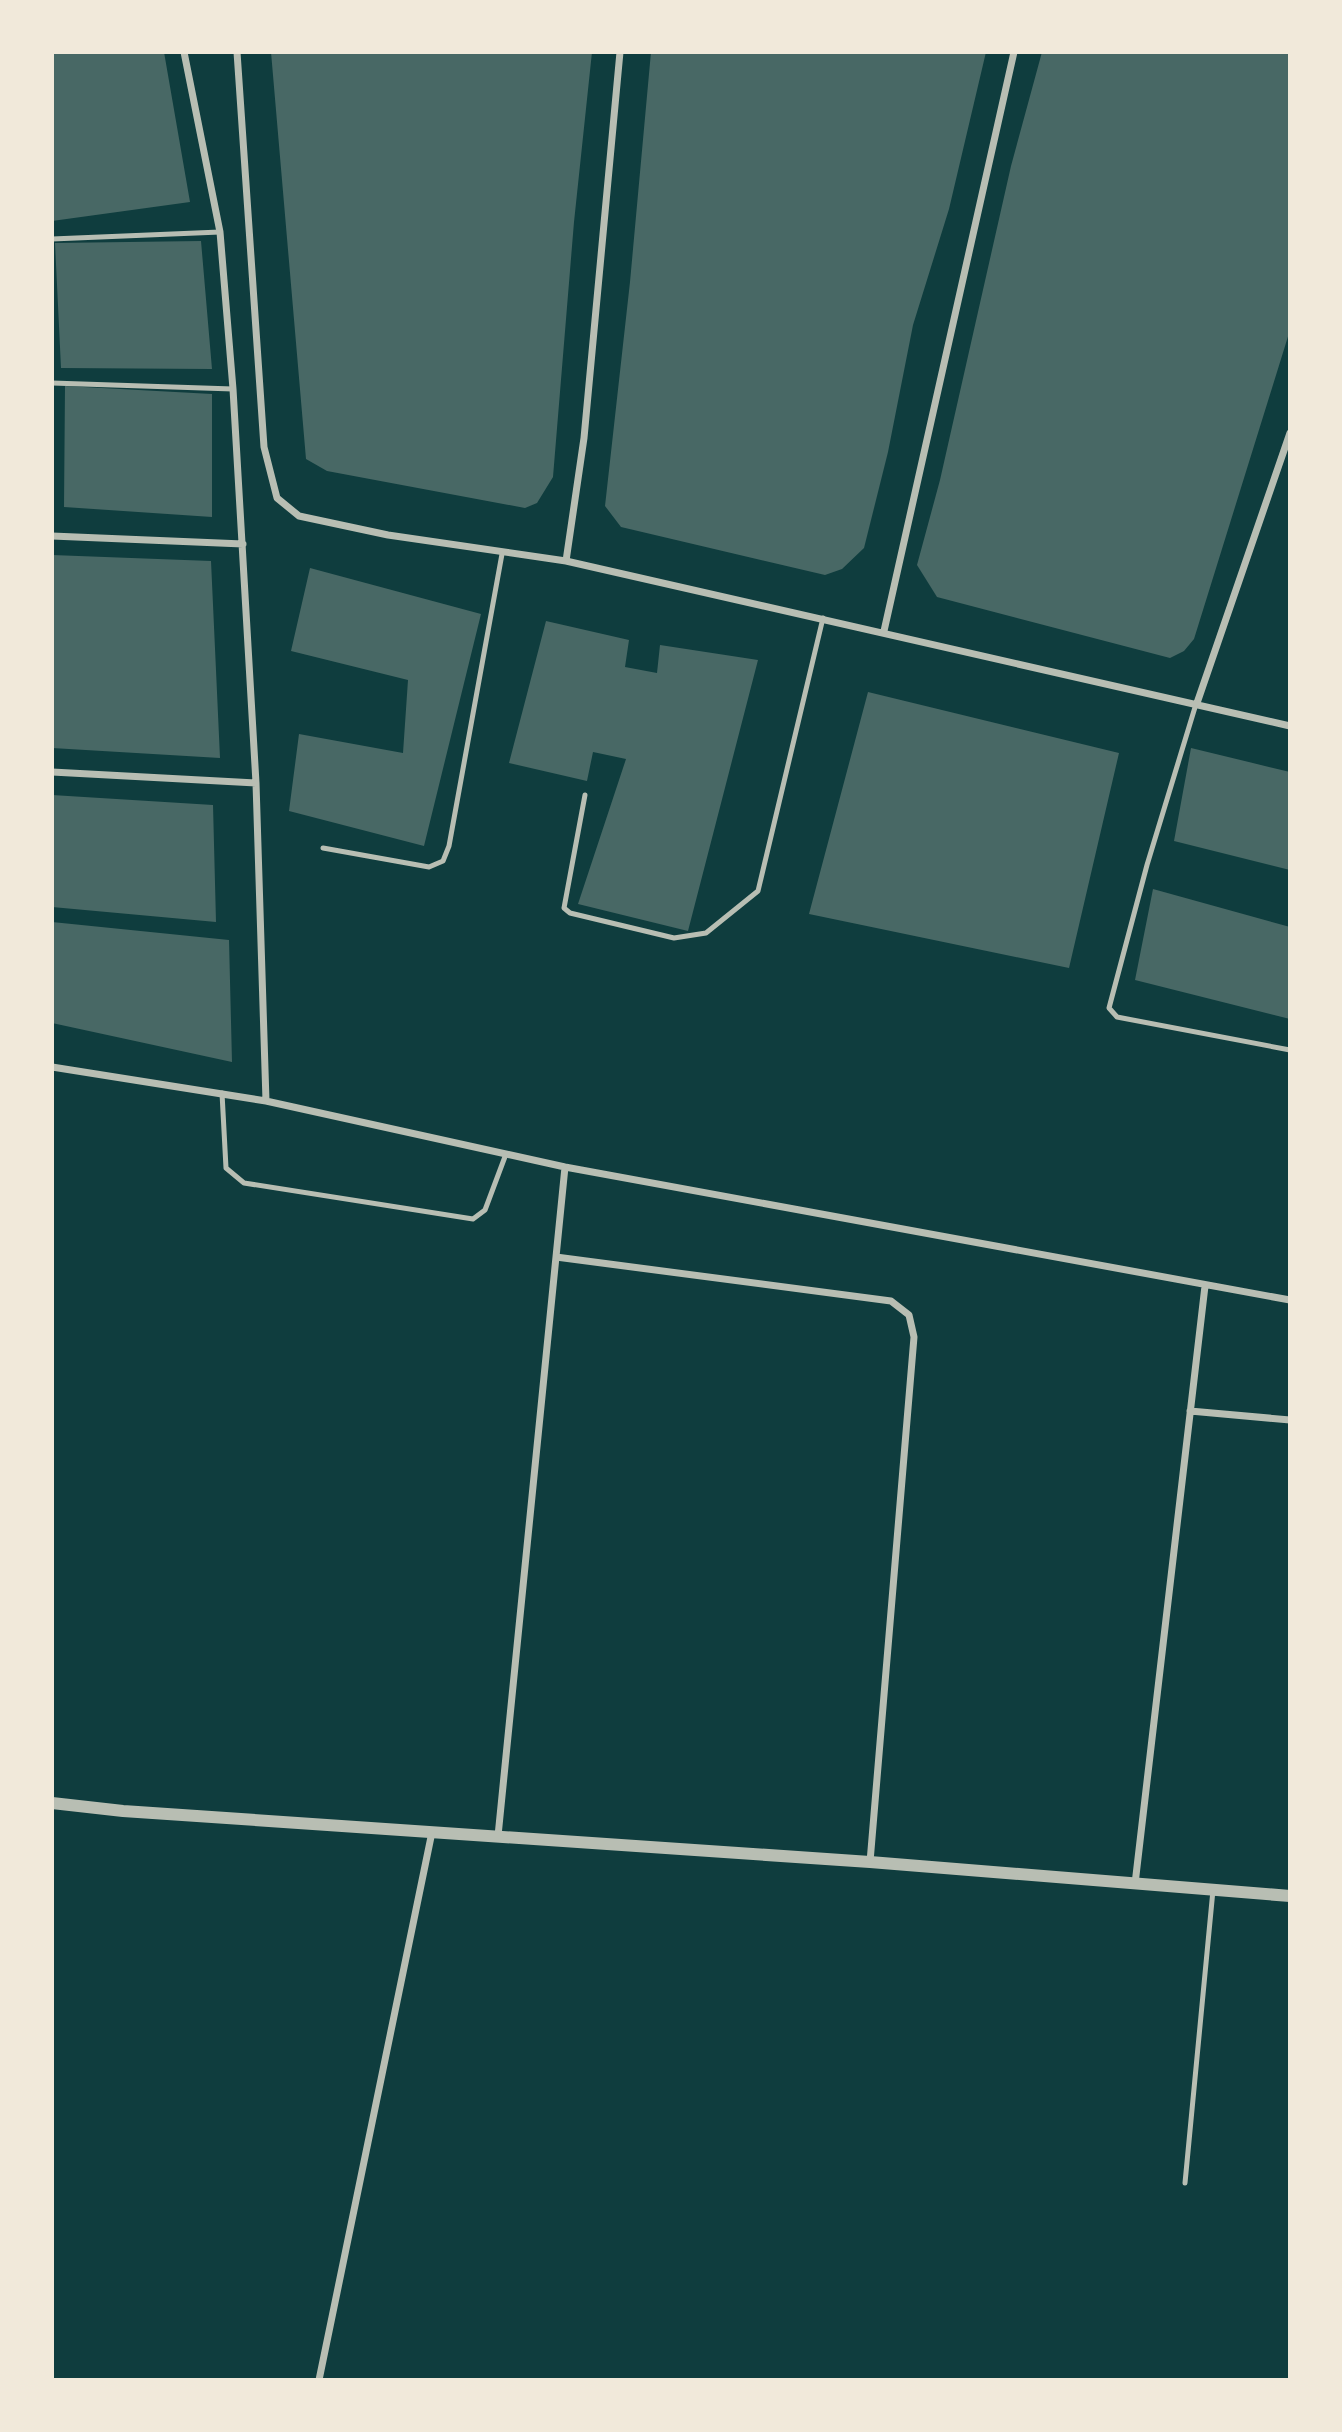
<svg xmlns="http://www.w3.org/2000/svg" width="1342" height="2432" viewBox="0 0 1342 2432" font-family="Lato,sans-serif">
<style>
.building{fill:#486865}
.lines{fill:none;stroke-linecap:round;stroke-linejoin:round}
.service{stroke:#b8beb3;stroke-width:5}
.minor{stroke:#b8beb3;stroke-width:7}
.tertiary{stroke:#b8beb3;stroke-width:12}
</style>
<rect width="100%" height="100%" fill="#0f3d3e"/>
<path class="building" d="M 52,52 L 164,52 L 190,202 L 52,221 Z
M 271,52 L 592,52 L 574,222 L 553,477 L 537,503 L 525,508 L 327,471 L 306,459 Z
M 651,52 L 986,52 L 949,209 L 913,325 L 888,452 L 864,548 L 842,569 L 825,575 L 621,527 L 605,506 L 630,282 Z
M 1042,52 L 1290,52 L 1290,330 L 1194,639 L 1184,651 L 1170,658 L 937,597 L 917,565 L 940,480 L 1011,166 Z
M 201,241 L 212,369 L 61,368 L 55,243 Z
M 65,386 L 212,394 L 212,517 L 64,507 Z
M 52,555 L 211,561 L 220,758 L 52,748 Z
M 310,568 L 481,614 L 424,846 L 289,811 L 299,734 L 403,753 L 408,680 L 291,651 Z
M 546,621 L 629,640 L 625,667 L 657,673 L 660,645 L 758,660 L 688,931 L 578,904 L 626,759 L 593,752 L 587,781 L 509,763 Z
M 868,692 L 1119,753 L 1069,968 L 809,914 Z
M 1191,748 L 1290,772 L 1290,870 L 1174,841 Z
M 52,795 L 213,805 L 216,922 L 52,907 Z
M 1153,889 L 1290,927 L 1290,1019 L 1135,980 Z
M 52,922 L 229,940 L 232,1062 L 52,1023 Z"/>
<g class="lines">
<path class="service" d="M 52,239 L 220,232
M 52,383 L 233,389
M 1196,704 L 1147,865 L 1109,1008 L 1117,1017 L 1290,1050
M 585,795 L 564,908 L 570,913 L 674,938 L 706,933 L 758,891 L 823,618
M 323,848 L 429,867 L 443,861 L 449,846 L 502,554
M 222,1093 L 226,1168 L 244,1183 L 473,1219 L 485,1210 L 506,1154
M 1185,2183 L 1213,1890"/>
<path class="minor" d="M 184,52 L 220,232 L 233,389 L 256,783 L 266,1101
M 237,52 L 264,447 L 277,498 L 299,516 L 388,535 L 566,561 L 1290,726
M 52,536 L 243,544
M 566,561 L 584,438 L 620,52
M 884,631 L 1014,52
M 1197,703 L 1290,433
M 52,772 L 256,783
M 52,1067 L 266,1101 L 565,1167 L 1290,1300
M 556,1257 L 891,1301 L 909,1315 L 914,1337 L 870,1862
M 1190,1411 L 1290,1420
M 498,1836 L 565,1167
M 1135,1884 L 1205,1286
M 319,2380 L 432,1832"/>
<path class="tertiary" d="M 52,1803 L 123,1811 L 870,1862 L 1290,1896"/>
</g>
<rect width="1342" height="2432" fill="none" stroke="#f1e9da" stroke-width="108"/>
</svg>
